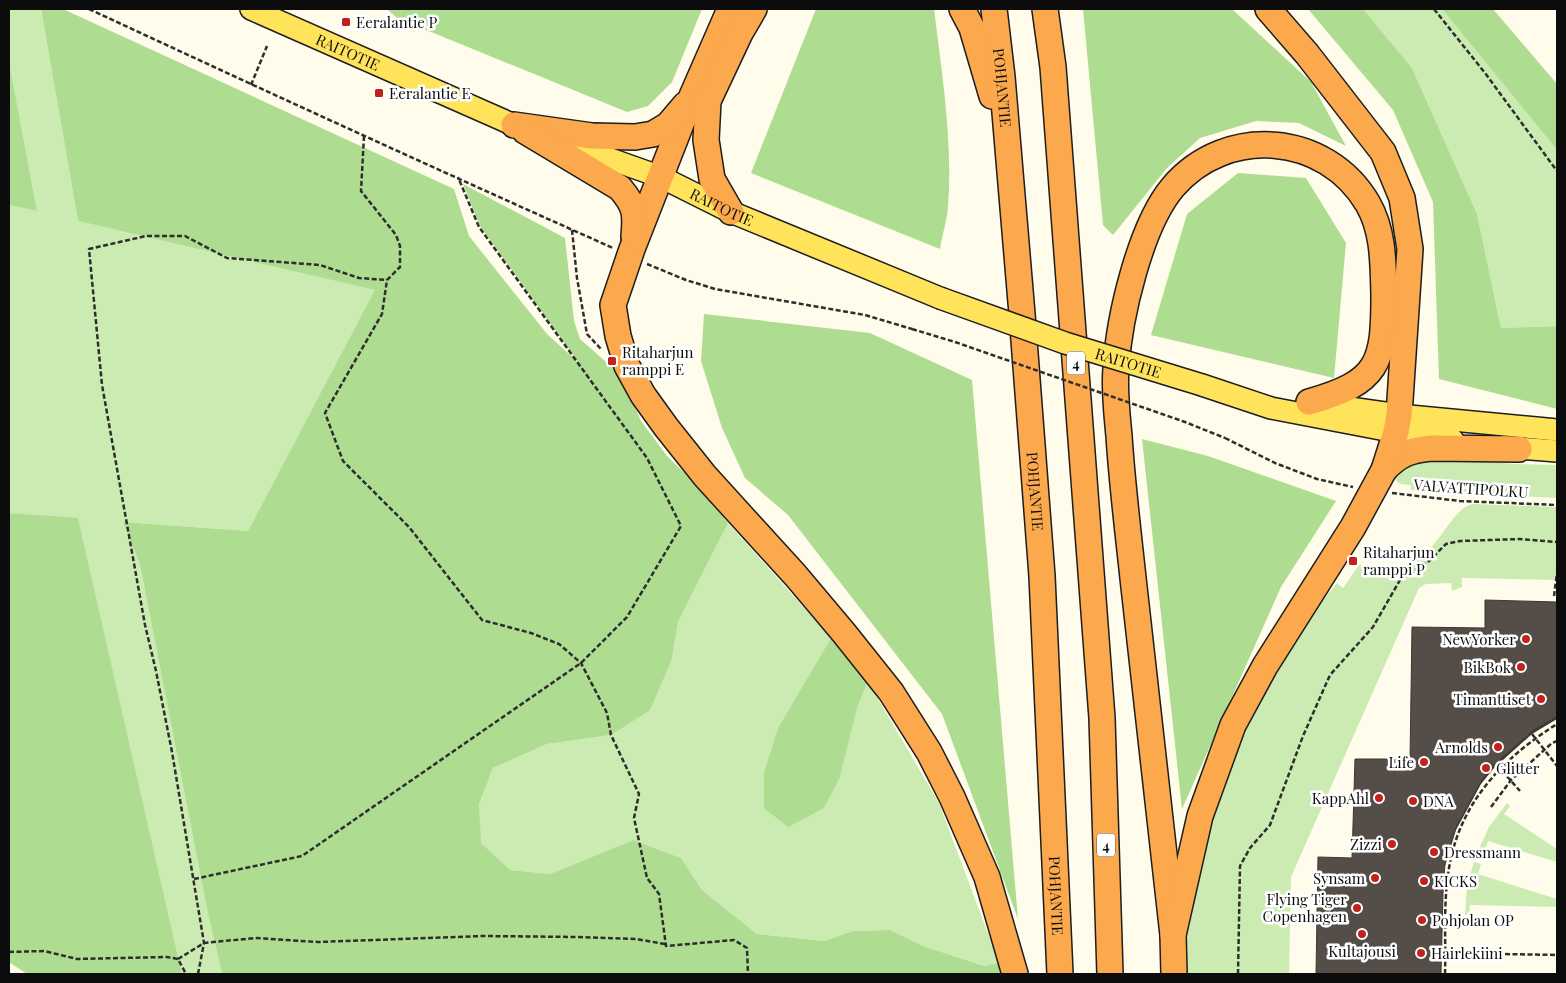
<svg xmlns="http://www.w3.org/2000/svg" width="1566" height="983" viewBox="0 0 1566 983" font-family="'Playfair Display',serif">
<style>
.green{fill:#ccebb3}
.forest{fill:#aedc91}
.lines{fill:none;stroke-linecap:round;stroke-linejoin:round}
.major-casing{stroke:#1d1d1d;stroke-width:24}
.highway-casing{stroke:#1d1d1d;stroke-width:28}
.path{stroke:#2e2e2e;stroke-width:2.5;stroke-dasharray:5 2.5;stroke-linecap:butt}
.major{stroke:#ffe35b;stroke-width:21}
.highway{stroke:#fba94c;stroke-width:25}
.major-bridge-casing{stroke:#1d1d1d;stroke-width:24;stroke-linecap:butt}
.path-bridge{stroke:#2e2e2e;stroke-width:2.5;stroke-dasharray:5 2.5;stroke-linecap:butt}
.major-bridge{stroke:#ffe35b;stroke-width:21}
.shaded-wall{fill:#3c3732}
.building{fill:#554e48;stroke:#3c3732}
.poi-dot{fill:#c2221e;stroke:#fff;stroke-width:2}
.labels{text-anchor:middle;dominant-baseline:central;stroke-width:5;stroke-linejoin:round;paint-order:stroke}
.shield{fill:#fff;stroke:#555;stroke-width:1}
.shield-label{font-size:14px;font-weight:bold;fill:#0c0c0c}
.poi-label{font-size:15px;fill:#0c0c0c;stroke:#fff;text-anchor:start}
.street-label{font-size:15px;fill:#0c0c0c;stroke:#fff}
</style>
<rect width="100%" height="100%" fill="#fffceb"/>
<path class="green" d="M 9,9 L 41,9 L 78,221 L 376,290 L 248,531 L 123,522 L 140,565 L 207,909 L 222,974 L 182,974 L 78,519 L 9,513 L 9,205 L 37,211 L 9,61 Z
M 1363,9 L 1442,9 L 1557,150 L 1557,326 L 1501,328 L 1477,214 L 1412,68 Z
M 1463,459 L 1513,464 L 1557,465 L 1557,498 L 1411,490 L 1411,485 L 1400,484 L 1394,479 C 1409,458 1440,460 1463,459 Z
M 1473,504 L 1557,507 L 1557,580 L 1462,578 L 1462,587 L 1452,591 L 1451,583 L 1426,584 L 1419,588 L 1291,877 L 1289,974 L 1184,974 L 1187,923 L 1195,866 L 1240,730 L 1310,616 L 1337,583 L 1343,588 L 1359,565 C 1374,566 1391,569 1405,565 C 1438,556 1450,508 1473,504 Z
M 728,523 L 831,638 L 779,726 L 840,777 L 858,705 L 868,682 L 939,803 L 999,963 L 986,966 L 923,946 L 890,930 L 853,931 L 824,941 L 757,934 L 702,890 L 681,858 L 635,840 L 550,874 L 510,870 L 480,843 L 479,804 L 493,768 L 547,744 L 611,735 L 672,659 L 678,622 Z
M 1507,803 L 1510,806 L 1504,814 L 1557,849 L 1557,862 L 1488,841 L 1485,850 L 1479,849 L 1489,827 Z
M 1474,862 L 1481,864 L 1478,874 L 1557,899 L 1557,907 L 1470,905 L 1469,915 L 1465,915 L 1467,886 Z"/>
<path class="forest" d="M 41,9 L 63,9 L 454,189 L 469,236 L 547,334 L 579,363 L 480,226 L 463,184 L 565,238 L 574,321 L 580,339 L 621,375 L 641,421 L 667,456 L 724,511 L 723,517 L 728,523 L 678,622 L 672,659 L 650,710 L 611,735 L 547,744 L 493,768 L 479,804 L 481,843 L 510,870 L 550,874 L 634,840 L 681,858 L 702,890 L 757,934 L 824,941 L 853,931 L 890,930 L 923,946 L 985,966 L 999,963 L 1001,974 L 222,974 L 207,909 L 140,565 L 123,522 L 248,531 L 375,290 L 78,221 Z
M 387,9 L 702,9 L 672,82 L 648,106 L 627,112 L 397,18 Z
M 816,9 L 934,9 C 942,74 953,142 948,207 C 947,221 942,235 940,249 L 751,173 Z
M 1083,9 L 1232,9 L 1311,82 L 1346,146 L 1299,123 L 1256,121 L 1200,138 L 1167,168 L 1113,235 L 1103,225 Z
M 1308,9 L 1363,9 L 1412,68 L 1477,214 L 1501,328 L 1557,326 L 1557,409 L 1439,379 L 1433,202 L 1393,110 Z
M 1442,9 L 1493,9 L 1557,84 L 1557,150 Z
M 9,61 L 37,211 L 9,205 Z
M 1238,173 L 1306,178 L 1346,243 L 1334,378 L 1151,335 L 1187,214 Z
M 704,314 L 870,333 L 972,380 L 1018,919 L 942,714 L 788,515 L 745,478 L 722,428 L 701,361 Z
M 1142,439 L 1208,456 L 1336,501 L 1281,587 L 1182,809 Z
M 9,513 L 78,518 L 182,974 L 27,974 L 9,962 Z
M 831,638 L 868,682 L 858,705 L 840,777 L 824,808 L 788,827 L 764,808 L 764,772 L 779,726 Z"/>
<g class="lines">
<g class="major-casing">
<g id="major">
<path id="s1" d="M 251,9 L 514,125 L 661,177 L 731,212 L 940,298"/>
<path d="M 1202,385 L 1271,408 L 1396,432 L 1453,440"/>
<path d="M 1314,403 L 1399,415 L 1557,430"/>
<path d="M 1503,447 L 1557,451"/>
</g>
</g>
<g class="highway-casing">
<g id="highway">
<path d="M 730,9 L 692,96 L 632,249 L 613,305 L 618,336 L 627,366 L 643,395 L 666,427 L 705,476 L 796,576 L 844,633 L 891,692 L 929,752 L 952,797 L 987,877 L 1015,974"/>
<path d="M 962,9 L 972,28 L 992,96"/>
<path id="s2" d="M 994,9 L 1002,77 L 1022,314 L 1042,576 L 1060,974"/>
<path d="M 1045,9 L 1053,67 L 1102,718 L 1110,974"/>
<path d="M 514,125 L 592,136 L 635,137 L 653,134 L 668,125 L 685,105"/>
<path d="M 525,131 L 620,188 C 636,207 636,213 634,237"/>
<path d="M 731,212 L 712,179 L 706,140 L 708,101 L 740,33 L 754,9"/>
<path d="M 1384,470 C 1399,454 1410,450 1432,448 L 1519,449"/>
<path d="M 1173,935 C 1160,816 1147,697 1133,578 C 1128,531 1122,483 1119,436 C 1117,414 1114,391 1116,368 C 1119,318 1140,226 1173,187 C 1226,125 1326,132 1368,204 C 1384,232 1383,264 1384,295 C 1384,364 1379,382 1309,402"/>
<path d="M 1174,974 L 1173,935 L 1200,816 L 1233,725 L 1265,666 L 1353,527 L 1384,470 L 1396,432 L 1399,415 L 1410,249 L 1402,198 L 1383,152 L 1307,54 L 1268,9"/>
</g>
</g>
<path class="path" d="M 89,9 C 263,90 438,170 613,248
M 1434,9 L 1485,73 L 1557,171
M 251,85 L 267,46
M 364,136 L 361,191 L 396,235 L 400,246 L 400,267 L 387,280 L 382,314 L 325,413 L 343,461 L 409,527 L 482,620 L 531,633 L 559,644 L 581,663 L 607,713 L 611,735 L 639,794 L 634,818 L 647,878 L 659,894 L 666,946 L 734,940 L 747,948 L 748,974
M 572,230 L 577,278 L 587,334 L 601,349
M 647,264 L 686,280 L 715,289 L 865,315 L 912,329
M 1225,438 L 1275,463 L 1317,479 L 1353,487
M 1392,493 L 1460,501 L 1557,505
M 1554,596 L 1557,573
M 1532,734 L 1557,766
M 1497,765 L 1520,791
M 1491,807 L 1511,780 L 1552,743 L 1557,741
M 194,879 L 302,856 L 581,663 L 627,617 L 681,526 L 647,458 L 479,227 L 458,177
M 9,952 L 44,951 L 77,959 L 167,957 L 178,959 L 186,974
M 1445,953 L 1557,955
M 178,959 L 204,943 L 255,938 L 318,942 L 483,936 L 579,937 L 636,939 L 665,944
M 198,974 L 204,943 L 172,752 L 156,671 L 145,625 L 102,385 L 89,249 L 146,236 L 185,236 L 227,258 L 320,265 L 359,278 L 387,280
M 1238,974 L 1240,866 L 1250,848 L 1270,825 L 1303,736 L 1330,675 L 1373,627 L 1400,580 L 1429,561 L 1446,544 L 1460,541 L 1519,539 L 1557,542
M 1445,974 C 1446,939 1443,903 1449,868 C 1460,802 1503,758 1557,724"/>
<use href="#major" class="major"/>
<use href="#highway" class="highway"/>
<g class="major-bridge-casing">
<g id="major-bridge">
<path id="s3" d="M 940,298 L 1065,343 L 1202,385"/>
</g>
</g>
<path class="path-bridge" d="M 912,329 L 955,342 L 1185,422 L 1225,438"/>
<use href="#major-bridge" class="major-bridge"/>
</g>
<path class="shaded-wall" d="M 1557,716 L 1557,719 L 1532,734 L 1494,768 L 1481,784 L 1456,830 L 1445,866 L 1443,893 L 1445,863 L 1456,827 L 1481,781 L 1494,765 L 1532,731 Z"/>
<path class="building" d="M 1485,600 L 1557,602 L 1557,716 L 1532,731 L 1494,765 L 1481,781 L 1456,827 L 1445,863 L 1443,893 L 1441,974 L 1316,974 L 1318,857 L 1352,858 L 1355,759 L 1410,759 L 1412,627 L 1485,628 Z"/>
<g class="poi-dot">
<rect x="341" y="17" width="10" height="10" rx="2.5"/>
<rect x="374" y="88" width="10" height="10" rx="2.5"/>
<rect x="607" y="356" width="10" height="10" rx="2.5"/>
<rect x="1348" y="556" width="10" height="10" rx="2.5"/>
<circle cx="1526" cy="639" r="5"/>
<circle cx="1521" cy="667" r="5"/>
<circle cx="1541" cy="699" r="5"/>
<circle cx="1498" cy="747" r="5"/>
<circle cx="1424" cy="762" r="5"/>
<circle cx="1486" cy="768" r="5"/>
<circle cx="1379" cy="798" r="5"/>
<circle cx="1413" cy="801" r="5"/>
<circle cx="1392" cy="844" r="5"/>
<circle cx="1434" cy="852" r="5"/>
<circle cx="1375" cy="878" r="5"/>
<circle cx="1424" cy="881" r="5"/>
<circle cx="1357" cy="908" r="5"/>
<circle cx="1422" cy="920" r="5"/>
<circle cx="1362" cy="934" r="5"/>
<circle cx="1421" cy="953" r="5"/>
</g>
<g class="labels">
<g class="shield">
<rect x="1067" y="351.5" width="18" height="23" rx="4"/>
<rect x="1097" y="833.5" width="18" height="23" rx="4"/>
</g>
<g class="shield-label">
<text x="1076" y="363">4</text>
<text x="1106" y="845">4</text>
</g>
<g class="poi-label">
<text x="356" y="22">Eeralantie P</text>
<text x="389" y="93">Eeralantie E</text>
<text x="622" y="352">Ritaharjun<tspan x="622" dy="17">ramppi E</tspan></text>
<text x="1363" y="552">Ritaharjun<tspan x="1363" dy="17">ramppi P</tspan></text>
<text x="1516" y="639" text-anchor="end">NewYorker</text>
<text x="1511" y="667" text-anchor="end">BikBok</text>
<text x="1531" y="699" text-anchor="end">Timanttiset</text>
<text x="1488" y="747" text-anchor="end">Arnolds</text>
<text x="1414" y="762" text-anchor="end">Life</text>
<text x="1496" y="768">Glitter</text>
<text x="1369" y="798" text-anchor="end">KappAhl</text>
<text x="1423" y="801">DNA</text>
<text x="1382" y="844" text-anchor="end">Zizzi</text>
<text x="1444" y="852">Dressmann</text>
<text x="1365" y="878" text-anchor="end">Synsam</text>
<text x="1434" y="881">KICKS</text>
<text x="1347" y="899" text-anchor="end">Flying Tiger<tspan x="1347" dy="17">Copenhagen</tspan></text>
<text x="1432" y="920">Pohjolan OP</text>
<text x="1362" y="951" text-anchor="middle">Kultajousi</text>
<text x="1431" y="953">Hairlekiini</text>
</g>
<g class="street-label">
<text stroke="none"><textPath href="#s1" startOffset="106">RAITOTIE</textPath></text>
<text stroke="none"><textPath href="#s2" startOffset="79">POHJANTIE</textPath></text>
<text stroke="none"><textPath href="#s1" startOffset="511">RAITOTIE</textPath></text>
<text stroke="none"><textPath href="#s3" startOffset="199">RAITOTIE</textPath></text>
<text transform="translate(1471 488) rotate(4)">VALVATTIPOLKU</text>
<text stroke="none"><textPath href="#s2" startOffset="484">POHJANTIE</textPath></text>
<text stroke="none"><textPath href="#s2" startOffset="889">POHJANTIE</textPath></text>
</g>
</g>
<rect width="1566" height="983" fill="none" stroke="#0c0c0c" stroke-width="20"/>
</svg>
